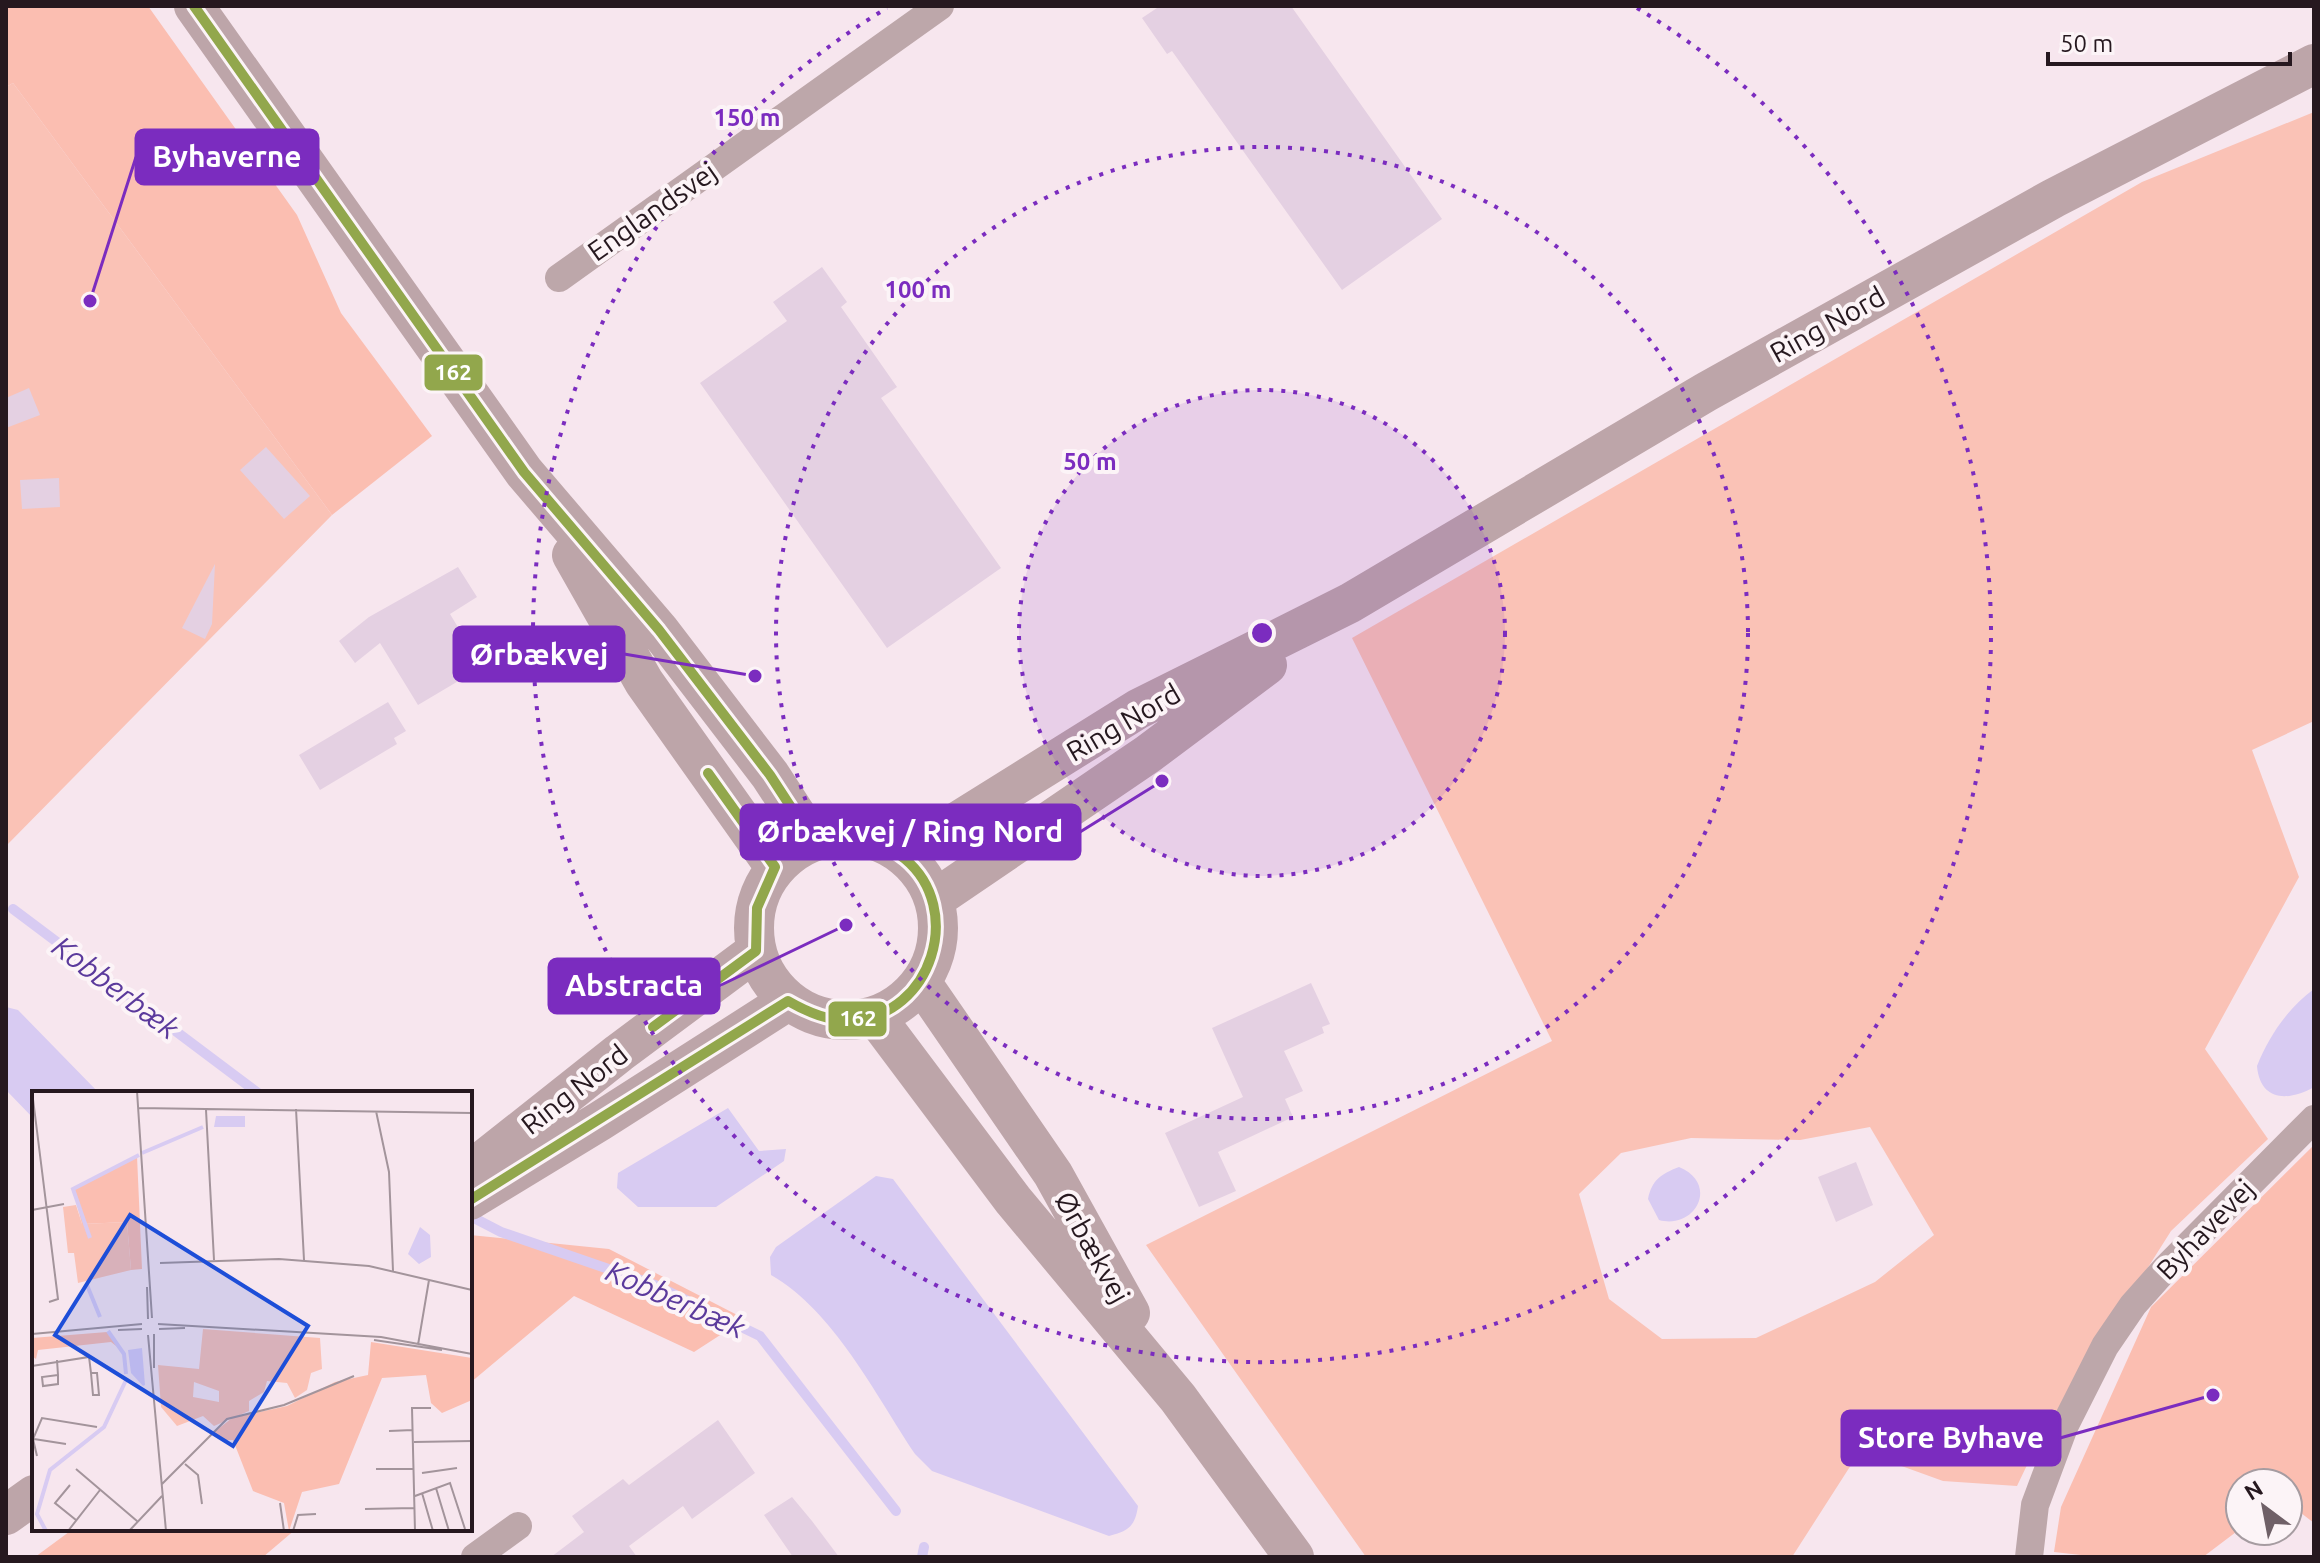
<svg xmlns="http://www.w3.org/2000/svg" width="2320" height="1563" viewBox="0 0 2320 1563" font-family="Ubuntu,sans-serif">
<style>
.green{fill:#fac2b6;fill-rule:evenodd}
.forest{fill:#fbbeb1}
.water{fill:#d8cbf2}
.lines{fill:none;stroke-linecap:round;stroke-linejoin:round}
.stream{stroke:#d8cbf2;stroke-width:10}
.building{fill:#e4d0e2}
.street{stroke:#bda7aa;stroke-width:28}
.secondary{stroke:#bda5a9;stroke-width:40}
.bus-1-casing{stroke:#fcf4f7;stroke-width:16}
.bus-1{stroke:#92a74c;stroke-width:10}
.ring{fill:none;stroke:#7b2cbf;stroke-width:4;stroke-dasharray:4 8}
.labels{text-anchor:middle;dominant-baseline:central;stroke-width:8;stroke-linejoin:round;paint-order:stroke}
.street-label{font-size:28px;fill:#26181f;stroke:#fcf4f7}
.water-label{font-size:30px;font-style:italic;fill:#5b3a9c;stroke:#fcf4f7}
.inset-river{fill:none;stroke:#d8cbf2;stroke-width:4}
.inset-road{fill:none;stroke:#a3949b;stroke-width:2}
.view{fill:#1d4ed8;fill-opacity:0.15;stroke:#1d4ed8;stroke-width:4}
.inset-edge{fill:none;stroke:#26181f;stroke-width:4}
.centre{fill:#7b2cbf;stroke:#fcf4f7;stroke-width:4}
.ring-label{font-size:24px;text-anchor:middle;font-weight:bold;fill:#7b2cbf;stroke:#fcf4f7;stroke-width:8;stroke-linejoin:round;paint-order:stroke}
.leader{fill:none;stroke:#7b2cbf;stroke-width:3}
.callout-dot{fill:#7b2cbf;stroke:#fcf4f7;stroke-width:3}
.callout{fill:#7b2cbf;stroke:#7b2cbf;stroke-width:3}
.callout-label{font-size:30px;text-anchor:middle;font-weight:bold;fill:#fff}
.line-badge{stroke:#fcf4f7;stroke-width:3}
.badge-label{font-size:22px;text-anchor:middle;font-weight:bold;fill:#fff}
</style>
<rect width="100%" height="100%" fill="#f7e6ee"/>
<path class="green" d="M 13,83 L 332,515 L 6,846 L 6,87 Z
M 2314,112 L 2314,721 L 2252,750 L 2299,877 L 2205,1049 L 2268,1139 L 2171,1231 L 2039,1440 L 2017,1486 L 1943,1481 L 1860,1451 L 1792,1557 L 1366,1557 L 1146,1245 L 1552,1041 L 1352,638 L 2142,182 ZM 1870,1127 L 1934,1235 L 1875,1282 L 1756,1338 L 1662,1339 L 1609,1299 L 1579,1194 L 1621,1153 L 1691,1138 L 1800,1140 Z"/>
<path class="forest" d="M 6,6 L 148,6 L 297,215 L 341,313 L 432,436 L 332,515 L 13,83 L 6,87 Z
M 2314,1145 L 2314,1523 L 2288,1503 L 2288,1483 L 2240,1483 L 2240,1529 L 2203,1557 L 2099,1557 L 2054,1552 L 2061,1507 L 2151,1307 Z
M 470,1235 L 609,1249 L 745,1319 L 694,1352 L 574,1296 L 470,1383 Z
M 73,1529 L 296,1529 L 263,1557 L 35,1557 Z"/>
<path class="water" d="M 2314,989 L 2314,1087 C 2288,1102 2260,1101 2257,1066 C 2269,1036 2288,1008 2314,989 Z
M 6,1007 L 18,1010 L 99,1093 L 34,1093 L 34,1119 L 6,1090 Z
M 728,1108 L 759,1151 L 786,1149 L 784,1161 L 716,1207 L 638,1207 L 617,1188 L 618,1173 Z
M 1679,1167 C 1720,1184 1695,1230 1659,1220 L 1648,1199 C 1652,1180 1661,1174 1679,1167 Z
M 876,1176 L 893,1179 L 1138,1506 C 1135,1527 1128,1531 1109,1536 L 932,1471 L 915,1454 C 875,1394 834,1311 771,1275 L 770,1257 L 776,1247 Z"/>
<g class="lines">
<path class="stream" d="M 13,909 L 258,1093
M 474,1218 L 501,1232 L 655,1285 L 760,1336 L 896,1511
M 922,1557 L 924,1547"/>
</g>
<path class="building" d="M 1160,6 L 1291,6 L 1442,219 L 1342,290 L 1172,51 L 1167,54 L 1142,18 Z
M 822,267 L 847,302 L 841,307 L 897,387 L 881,398 L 1001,568 L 887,648 L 700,383 L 787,321 L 773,302 Z
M 29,388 L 40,415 L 6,428 L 6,398 Z
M 266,447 L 310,496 L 284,519 L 240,470 Z
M 59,478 L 60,507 L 22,509 L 20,480 Z
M 215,564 L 212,624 L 205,639 L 182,628 Z
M 458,567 L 477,597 L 450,614 L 482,667 L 418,705 L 380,643 L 355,663 L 339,641 L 369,617 Z
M 388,702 L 406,731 L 394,738 L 397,744 L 320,790 L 299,755 Z
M 1311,983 L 1330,1024 L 1322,1027 L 1324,1033 L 1284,1051 L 1303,1091 L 1285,1099 L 1293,1117 L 1218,1152 L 1236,1191 L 1199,1207 L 1165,1133 L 1243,1097 L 1212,1028 Z
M 1856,1162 L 1873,1205 L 1836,1222 L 1818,1177 Z
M 718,1420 L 755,1473 L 692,1519 L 683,1506 L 629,1546 L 637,1557 L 551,1557 L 584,1532 L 572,1516 L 623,1479 L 629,1485 Z
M 792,1497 L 812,1521 L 839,1557 L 793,1557 L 764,1515 Z"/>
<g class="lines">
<path class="street" d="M 559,278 L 940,6
M 475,1557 L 518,1526
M 2029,1557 L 2035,1505 L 2064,1427 L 2105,1346 L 2133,1305 L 2166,1268 L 2314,1119"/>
<path class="secondary" d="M 194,6 L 524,472 L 659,630 L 770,775 L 813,841
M 572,555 L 644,682 L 775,867
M754 928a92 92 0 1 1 184 0a92 92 0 1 1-184 0Z
M 904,855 L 1138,709 L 1350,603 L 1706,392 L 2054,198 L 2314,64
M 935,899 L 1148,754 L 1267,665
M 921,982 L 1053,1174 L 1130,1313
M 875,1016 L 1013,1200 L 1178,1398 L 1294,1557
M 470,1171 L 619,1053 L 756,951
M 470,1200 L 600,1121 L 788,1001
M 6,1515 L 34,1495"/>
<g class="bus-1-casing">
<path id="bus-1" d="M 194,6 L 524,472 L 659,630 L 770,775 L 813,841 C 849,833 876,835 905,859 C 965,909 932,1016 852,1020 C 829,1022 807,1012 788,1001 L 470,1200
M 653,1027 L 756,951 L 757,908 L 775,867 L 708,773"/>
</g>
<use href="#bus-1" class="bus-1"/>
</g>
<circle cx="1262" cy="633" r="243" fill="#7b2cbf" fill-opacity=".12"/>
<g class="ring">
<circle cx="1262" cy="633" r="243"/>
<circle cx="1262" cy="633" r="486"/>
<path d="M1637 8A729 729 0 1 1 887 8"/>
</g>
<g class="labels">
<g class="street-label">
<text transform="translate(652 211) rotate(-35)">Englandsvej</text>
<text transform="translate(1827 324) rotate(-29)">Ring Nord</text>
<text transform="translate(1123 722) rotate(-30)">Ring Nord</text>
<text transform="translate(574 1089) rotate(-38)">Ring Nord</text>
<text transform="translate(2205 1229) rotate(-46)">Byhavevej</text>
<text transform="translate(1093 1247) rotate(61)">Ørbækvej</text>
</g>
<g class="water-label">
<text transform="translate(116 987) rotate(37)">Kobberbæk</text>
<text transform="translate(676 1299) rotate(24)">Kobberbæk</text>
</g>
</g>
<g transform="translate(32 1091)">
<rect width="440" height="440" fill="#f7e6ee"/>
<path d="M 44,114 L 50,133 L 95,131 L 99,179 L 46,192 L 42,162 L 36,162 L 31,116 ZM 171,238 L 288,247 L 290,278 L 279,282 L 275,299 L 263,307 L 255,292 L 235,290 L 232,301 L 217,310 L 217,320 L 182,335 L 171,325 L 145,335 L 129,316 L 126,274 L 167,278 ZM 162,291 L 187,300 L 187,311 L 161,306 Z" fill="#fac2b6" fill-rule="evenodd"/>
<path d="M 105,65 L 110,178 L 99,179 L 95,131 L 50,133 L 41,99 ZM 75,241 L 92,261 L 79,251 L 6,259 L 4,268 L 0,265 L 0,247 ZM 339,251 L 440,267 L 440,309 L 410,322 L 399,312 L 394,284 L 350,287 L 307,393 L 270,401 L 257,440 L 252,412 L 221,400 L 201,349 L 191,349 L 181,342 L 200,327 L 255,315 L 303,291 L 336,284 Z" fill="#fbbeb1"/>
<path d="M 184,25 L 213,25 L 213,36 L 182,36 ZM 388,136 L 398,144 L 399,166 L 387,173 L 376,163 ZM 110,257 L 113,294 L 111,295 L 99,282 L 96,259 Z" fill="#d8cbf2"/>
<path class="inset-river" d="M 110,62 L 171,36M 58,147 L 41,98 L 107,64M 55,194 L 68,226M 76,240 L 92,263 L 94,283M 14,440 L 5,423 L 18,379 L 72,336 L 95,287"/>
<path class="inset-road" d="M 0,0 L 26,208 L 17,211M 105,0 L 120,227M 106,17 L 440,22M 264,18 L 272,169M 174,19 L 182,169M 344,20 L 357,81 L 361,180M 0,119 L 32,113M 128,172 L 247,168 L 337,175 L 440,199M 115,196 L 116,228M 126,233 L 349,246 L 440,263M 127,238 L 153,237M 86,239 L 110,238M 0,243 L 110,233M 122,243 L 122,277M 116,244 L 134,440M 342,249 L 410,259M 386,254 L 397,189M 25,269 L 26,284 L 26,293 L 11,295 L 10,286 L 26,284M 0,275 L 57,266 L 59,282 L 61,304 L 67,304 L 65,282 L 59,282M 357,340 L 381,339M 2,348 L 34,353M 382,351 L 440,350M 5,365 L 1,348 L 10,327 L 65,336M 153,373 L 166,384 L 170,413M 44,378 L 105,430M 344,378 L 381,378M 390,382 L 425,377M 130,393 L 195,328 L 252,314 L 322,285M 38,394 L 23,412 L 44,429M 404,397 L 417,440M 390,402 L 401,440M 383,405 L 418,392 L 433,438M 248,412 L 252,440M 333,418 L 382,417M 36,440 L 68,399M 97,440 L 130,405M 261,440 L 266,424 L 284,423M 383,440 L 380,317 L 399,317"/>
<path class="view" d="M 98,124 L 276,235 L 201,355 L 23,244 Z"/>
<rect width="440" height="440" class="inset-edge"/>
</g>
<circle cx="1262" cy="633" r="12" class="centre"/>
<g class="ring-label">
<text x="747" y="126">150 m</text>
<text x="918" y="298">100 m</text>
<text x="1090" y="470">50 m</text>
</g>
<path class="leader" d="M90 301L136 157M755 676L624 654M1162 781L1080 832M846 925L719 986M2213 1395L2060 1438"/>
<g class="callout-dot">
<circle cx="90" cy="301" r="8"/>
<circle cx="755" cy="676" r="8"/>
<circle cx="1162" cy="781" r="8"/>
<circle cx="846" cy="925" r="8"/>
<circle cx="2213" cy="1395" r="8"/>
</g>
<g class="callout">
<rect x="136" y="130" width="182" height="54" rx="8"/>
<rect x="454" y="627" width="170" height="54" rx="8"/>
<rect x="741" y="805" width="339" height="54" rx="8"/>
<rect x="549" y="959" width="170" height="54" rx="8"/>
<rect x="1842" y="1411" width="218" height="54" rx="8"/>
</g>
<g class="callout-label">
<text x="227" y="167">Byhaverne</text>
<text x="539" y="665">Ørbækvej</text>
<text x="910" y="842">Ørbækvej / Ring Nord</text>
<text x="634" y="996">Abstracta</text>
<text x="1951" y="1448">Store Byhave</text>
</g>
<g class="line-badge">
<rect x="423" y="353" width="61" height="39" rx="8" fill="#92a74c"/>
<rect x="827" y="1000" width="61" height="38" rx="8" fill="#92a74c"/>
</g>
<g class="badge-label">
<text x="453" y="380">162</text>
<text x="858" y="1026">162</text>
</g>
<rect width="2320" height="1563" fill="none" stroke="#26181f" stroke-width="16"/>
<g transform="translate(2264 1507) rotate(328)"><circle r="38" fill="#fcf4f7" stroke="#a69ca1" stroke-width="2"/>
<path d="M0-6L14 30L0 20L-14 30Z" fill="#6f6067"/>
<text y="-12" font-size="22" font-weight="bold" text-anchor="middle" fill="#26181f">N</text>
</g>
<path d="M2048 52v12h242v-12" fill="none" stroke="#26181f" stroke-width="4"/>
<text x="2060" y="52" font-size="24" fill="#26181f" stroke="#fcf4f7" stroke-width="6" paint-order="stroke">50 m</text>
</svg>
